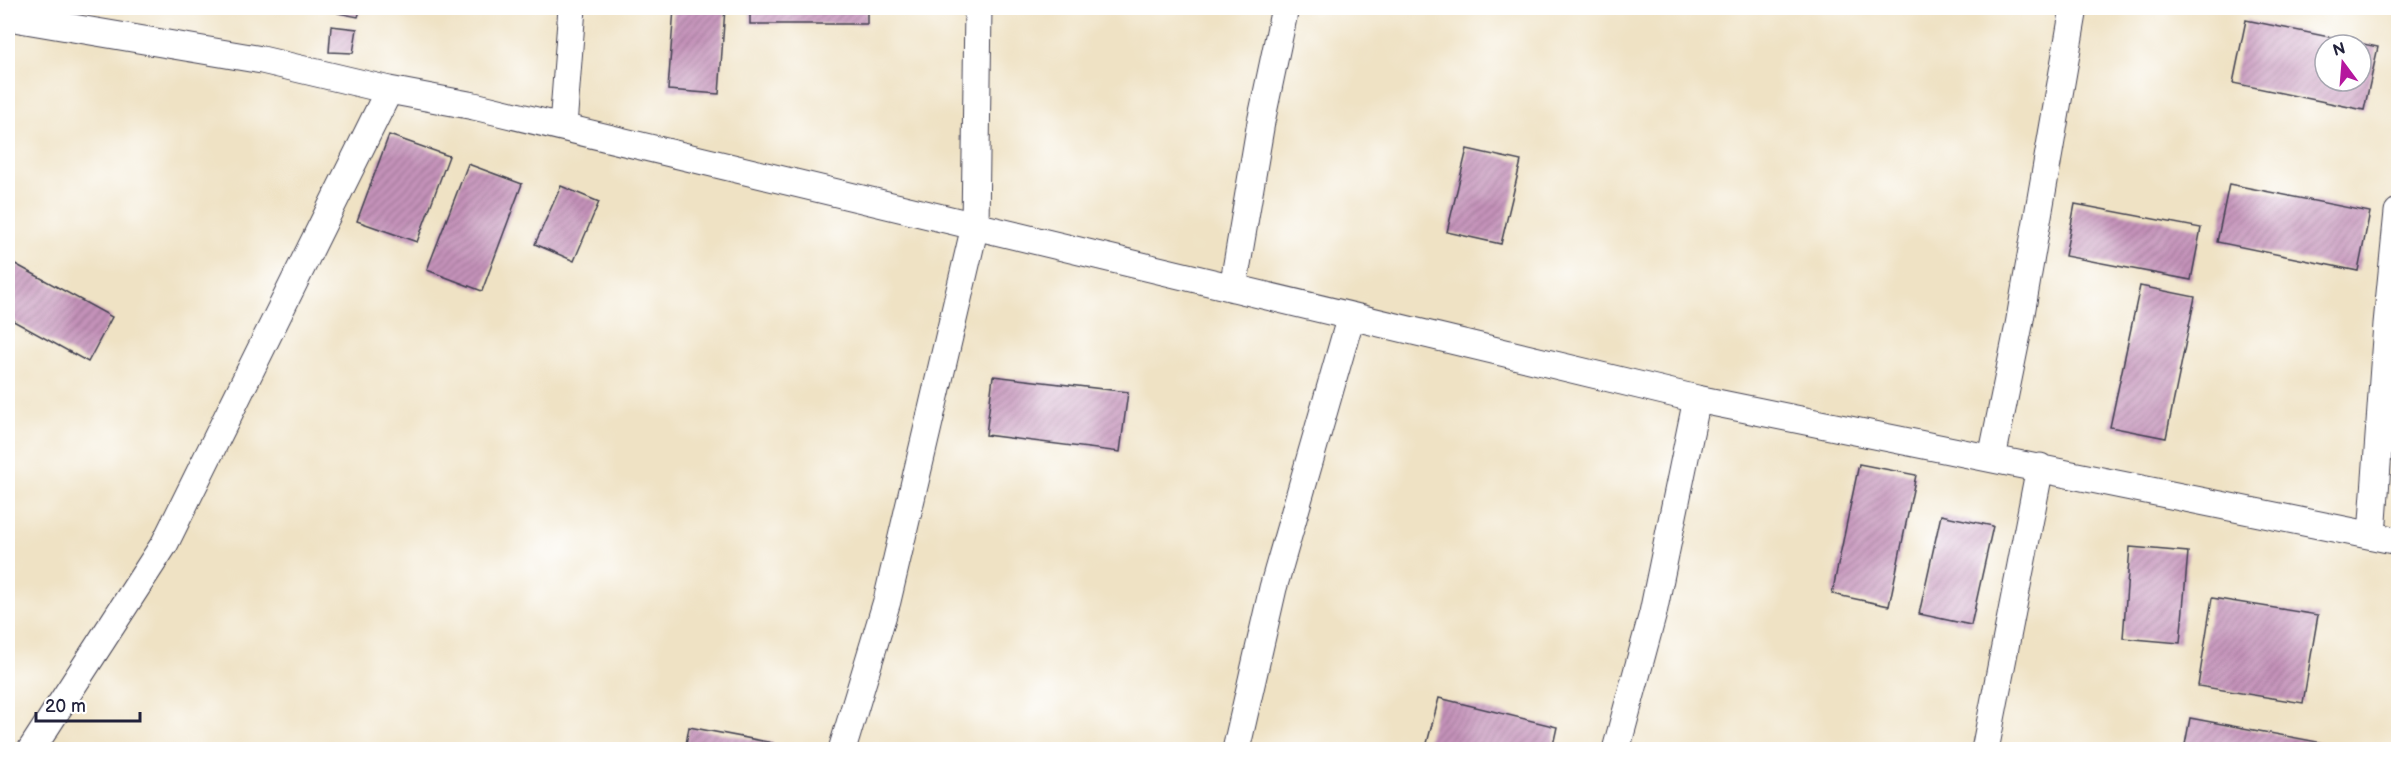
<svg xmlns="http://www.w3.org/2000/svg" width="2406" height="757" viewBox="0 0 2406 757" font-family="'Balsamiq Sans',sans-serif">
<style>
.building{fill:url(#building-hatch);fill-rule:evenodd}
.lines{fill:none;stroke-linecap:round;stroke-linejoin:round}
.street-casing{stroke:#413f50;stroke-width:29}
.street{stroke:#fff;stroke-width:27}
</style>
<defs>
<pattern id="building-hatch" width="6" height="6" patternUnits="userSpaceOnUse" patternTransform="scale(1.5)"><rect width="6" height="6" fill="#c492b9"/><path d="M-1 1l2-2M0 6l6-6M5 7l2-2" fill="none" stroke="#9f7798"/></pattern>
</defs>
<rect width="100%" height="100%" fill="#fff"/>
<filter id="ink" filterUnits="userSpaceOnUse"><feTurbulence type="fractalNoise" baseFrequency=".0167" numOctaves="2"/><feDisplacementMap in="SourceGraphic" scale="12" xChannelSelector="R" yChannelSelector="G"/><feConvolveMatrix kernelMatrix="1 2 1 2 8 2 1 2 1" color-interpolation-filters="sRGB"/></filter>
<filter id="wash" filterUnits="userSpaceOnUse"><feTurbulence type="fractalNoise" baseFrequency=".008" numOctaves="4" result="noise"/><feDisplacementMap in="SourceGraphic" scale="24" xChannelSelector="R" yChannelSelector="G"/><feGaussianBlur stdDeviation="1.35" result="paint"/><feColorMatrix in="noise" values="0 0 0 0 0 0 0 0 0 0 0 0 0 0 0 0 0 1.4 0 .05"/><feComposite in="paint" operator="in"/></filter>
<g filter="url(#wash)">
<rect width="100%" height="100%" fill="#efe2c4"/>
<g id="blocks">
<path class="building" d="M 340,8 L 361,8 L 358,17 L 338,13 Z
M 674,8 L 725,8 L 719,94 L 668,90 Z
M 750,8 L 867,8 L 867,24 L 750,24 Z
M 2246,20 L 2378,47 L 2364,110 L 2233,83 ZM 2325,45 L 2361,45 L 2361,81 L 2325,81 Z
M 331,26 L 357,29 L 353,53 L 329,52 Z
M 389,135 L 449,156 L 417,242 L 357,221 Z
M 1467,149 L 1521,161 L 1501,244 L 1447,232 Z
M 468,164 L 522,184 L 482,291 L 427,270 Z
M 2229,184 L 2370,212 L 2358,271 L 2217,242 Z
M 561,186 L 599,202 L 574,261 L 535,244 Z
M 2075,204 L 2201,228 L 2191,280 L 2065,256 Z
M 8,260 L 112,317 L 88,362 L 8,318 Z
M 2140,286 L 2195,297 L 2166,438 L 2110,427 Z
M 993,376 L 1128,392 L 1120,452 L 986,435 Z
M 1859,464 L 1916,475 L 1889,606 L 1832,594 Z
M 1941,515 L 1993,526 L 1971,625 L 1919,614 Z
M 2130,547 L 2188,552 L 2180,643 L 2123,638 Z
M 2212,598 L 2318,615 L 2303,703 L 2198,686 Z
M 1439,698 L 1557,727 L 1552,750 L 1437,750 L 1426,747 Z
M 2190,718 L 2323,743 L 2322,750 L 2184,750 Z
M 689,727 L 773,743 L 772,750 L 685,750 Z"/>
</g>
</g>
<g filter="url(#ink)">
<use href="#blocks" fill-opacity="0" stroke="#413f50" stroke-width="1.5"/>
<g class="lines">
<g class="street-casing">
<path id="street" d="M 8,17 L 262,60 L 389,90 L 474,106 L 1697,399 L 2398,541
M 563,126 L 572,8
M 1233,288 L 1261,122 L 1285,8
M 1992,458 L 2019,325 L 2074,8
M 2372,535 L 2387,324 L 2398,212
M 31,750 L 165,543 L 389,90
M 842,750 L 887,601 L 975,226 L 978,8
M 1236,750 L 1273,588 L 1351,316
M 1616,750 L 1653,613 L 1697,399
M 1985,750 L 2040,467"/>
</g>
<use href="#street" class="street"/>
</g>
</g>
<rect width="2406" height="757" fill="none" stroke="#fff" stroke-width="30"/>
<g transform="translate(2343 63) rotate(344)"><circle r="28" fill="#ffffff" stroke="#a7a7b1" stroke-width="1.5"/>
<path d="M0-4.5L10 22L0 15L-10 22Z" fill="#b5179e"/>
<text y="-9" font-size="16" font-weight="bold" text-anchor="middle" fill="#22223b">N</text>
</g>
<path d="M36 712v9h104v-9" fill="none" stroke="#22223b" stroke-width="3"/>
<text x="45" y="712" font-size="18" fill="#22223b" stroke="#ffffff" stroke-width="4.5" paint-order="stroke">20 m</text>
</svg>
